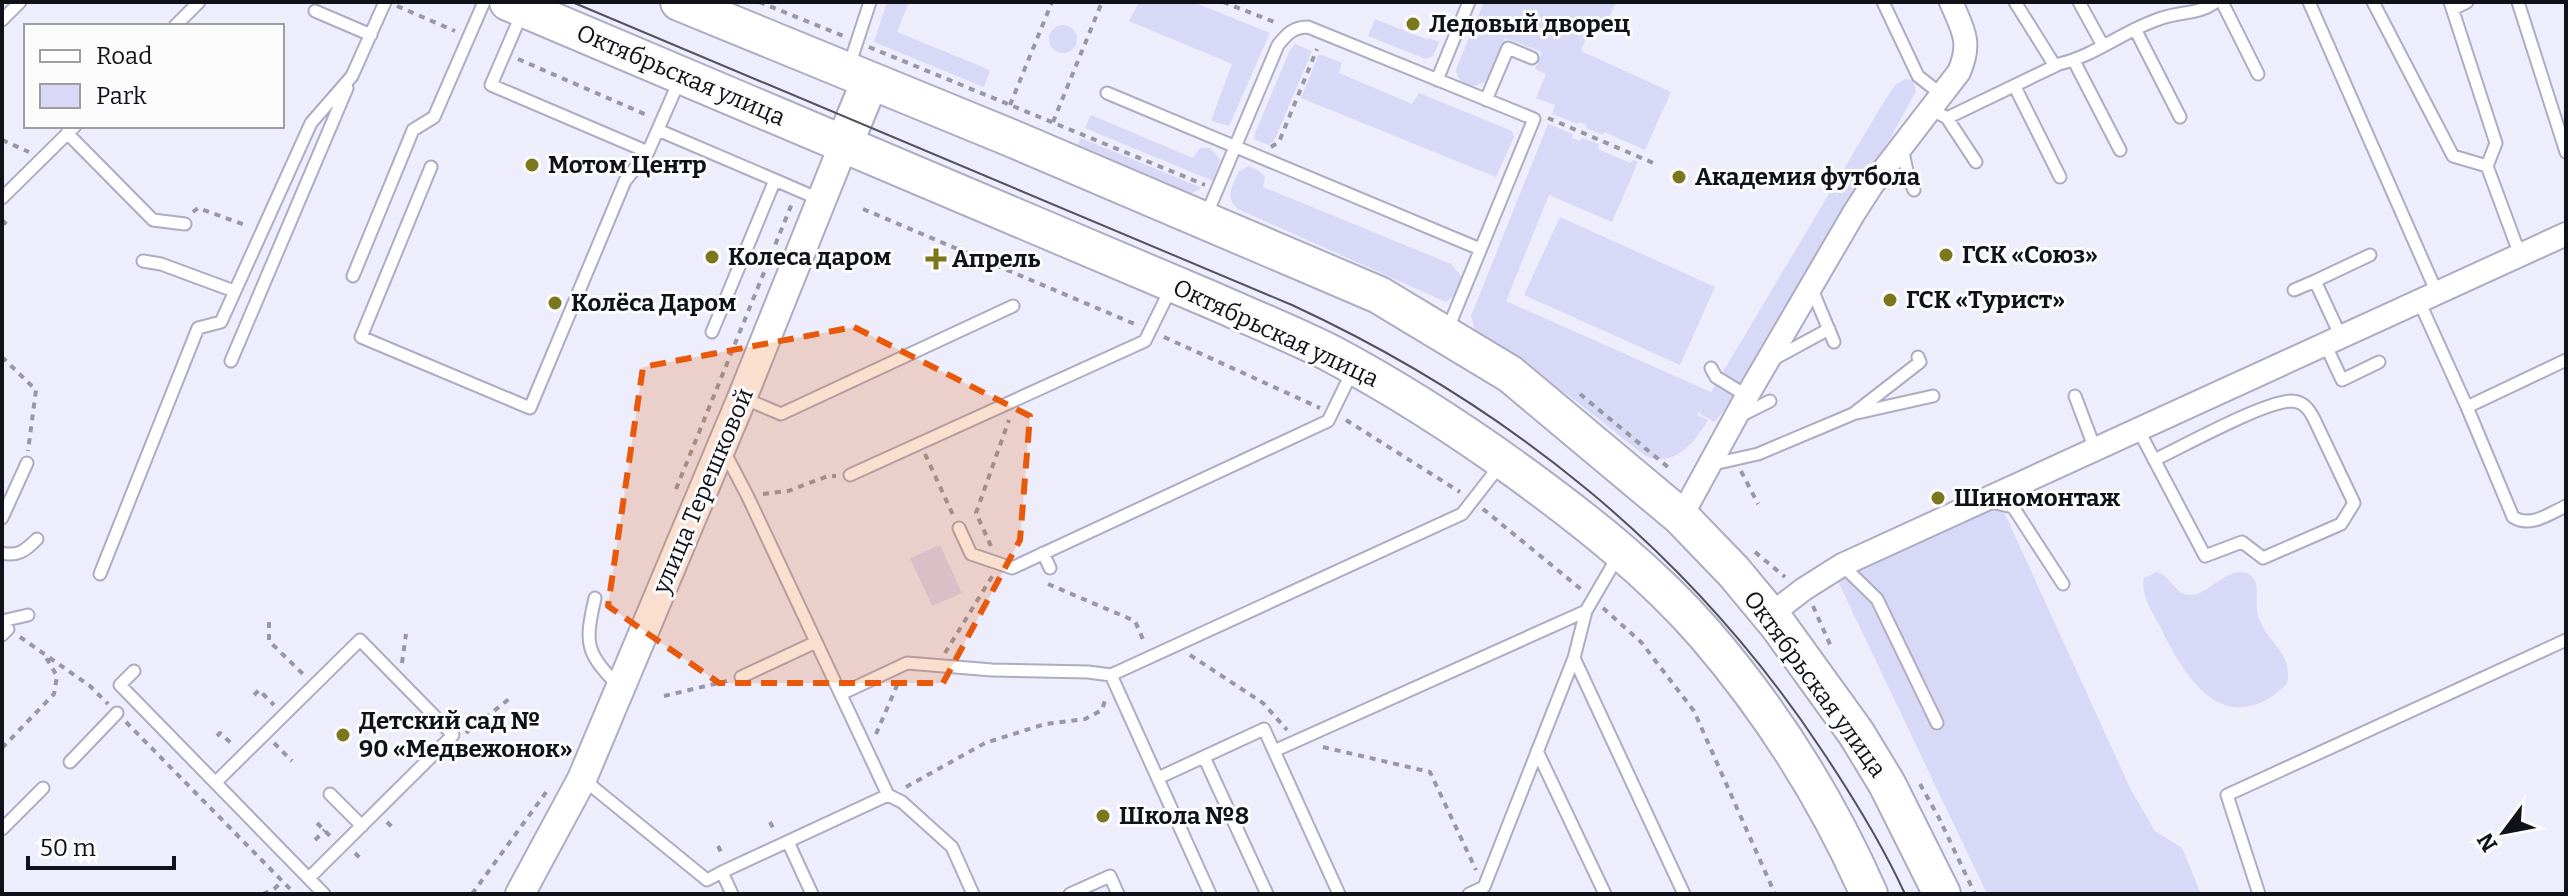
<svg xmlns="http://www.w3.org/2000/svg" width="2568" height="896" viewBox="0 0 2568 896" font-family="Bitter,serif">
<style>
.green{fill:#d8d9f7}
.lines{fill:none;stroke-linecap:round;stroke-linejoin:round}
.service-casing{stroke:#acadc4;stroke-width:15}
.minor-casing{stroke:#acadc4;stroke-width:26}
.tertiary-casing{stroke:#acadc4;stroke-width:32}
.primary-casing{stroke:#acadc4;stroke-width:40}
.path{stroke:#9898a4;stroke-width:4;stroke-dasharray:6 6;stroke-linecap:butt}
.service{stroke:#fff;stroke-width:11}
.minor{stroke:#fff;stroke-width:22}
.tertiary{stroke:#fff;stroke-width:28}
.primary{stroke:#fff;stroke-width:36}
.tram{stroke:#51525c;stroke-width:2}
.marked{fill:#e8590c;fill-opacity:0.2;stroke:#e8590c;stroke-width:6;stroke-dasharray:16 10;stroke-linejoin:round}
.poi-dot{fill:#7a771d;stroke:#fcfcfc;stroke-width:3}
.labels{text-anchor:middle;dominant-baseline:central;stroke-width:6;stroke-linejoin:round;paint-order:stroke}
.poi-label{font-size:24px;font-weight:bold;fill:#101119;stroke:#fcfcfc;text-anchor:start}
.street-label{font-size:24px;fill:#101119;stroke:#fcfcfc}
</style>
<rect width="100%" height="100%" fill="#ededfc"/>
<path class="green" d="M 887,2 L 909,2 L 897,32 L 990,70 L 984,87 L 874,42 Z
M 1139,2 L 1193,2 L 1270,33 L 1229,126 L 1212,121 L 1212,118 L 1232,64 L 1129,21 Z
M 1484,2 L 1616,2 L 1603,33 L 1590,28 L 1581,51 L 1671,92 L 1645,150 L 1604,132 L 1603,135 L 1586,128 L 1587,125 L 1579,122 L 1578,124 L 1552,114 L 1555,105 L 1536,98 L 1546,74 L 1535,69 L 1542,52 L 1505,38 L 1486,81 L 1475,86 C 1464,85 1457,80 1456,69 Z
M 1375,19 L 1428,40 L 1429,38 L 1439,42 L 1433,56 L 1426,59 L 1368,36 Z
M1049 39a14 14 0 1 1 28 0a14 14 0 1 1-28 0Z
M 1295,44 L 1312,51 L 1274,141 L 1268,145 L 1254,139 L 1255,133 L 1289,52 Z
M 1319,54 L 1342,63 L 1339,73 L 1412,104 L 1419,93 L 1512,131 L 1514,137 L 1496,177 L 1301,98 Z
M 1905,79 L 1913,80 L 1916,91 L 1891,137 L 1778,317 L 1723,412 L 1714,422 L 1699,413 L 1703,405 L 1697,415 L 1708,420 C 1695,442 1673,470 1644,455 L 1576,401 L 1475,331 L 1471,316 L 1548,124 L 1573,134 L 1572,138 L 1580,141 L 1582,138 L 1599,144 L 1598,149 L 1630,163 L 1633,160 L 1638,162 L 1612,222 L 1549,195 L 1506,301 L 1711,392 L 1882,105 L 1895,85 Z
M 1091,115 L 1193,158 L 1200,148 L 1210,148 L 1220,159 L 1213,181 L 1085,128 Z
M 1081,138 L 1202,188 L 1188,195 L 1076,149 Z
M 1249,166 L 1258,170 L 1265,177 L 1263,187 L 1451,264 L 1462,277 L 1457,293 L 1446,302 L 1238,209 C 1224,198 1233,186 1238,172 Z
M 1560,217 L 1715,287 L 1680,365 L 1524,295 Z
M 1994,506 L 2005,514 L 2131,790 L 2155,831 L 2182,848 L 2201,894 L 1987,894 L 1835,575 Z
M 940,545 L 962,593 L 932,606 L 910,558 Z
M 2157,572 C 2174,577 2175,600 2197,594 C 2213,589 2230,566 2248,574 C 2263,580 2253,605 2259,619 C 2269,645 2293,652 2287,684 C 2228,740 2188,685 2162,630 C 2154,615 2140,595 2144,578 Z"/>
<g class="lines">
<g class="service-casing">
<path id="service" d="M 1883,2 L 1918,76 L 1942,95
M 2015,2 L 2055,66
M 2079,2 L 2102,44
M 2222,2 L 2258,74
M 2309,2 L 2437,293
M 2373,2 L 2453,156 L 2487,166
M 2450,2 L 2496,143 L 2487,166 L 2520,255
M 2518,2 L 2566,152
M 2453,9 L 2467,2
M 315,11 L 371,35
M 522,13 L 491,85 L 648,152
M 2,20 L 20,2
M 175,26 L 199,2
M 2135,29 L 2180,117
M 2074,61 L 2120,150
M 849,66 L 870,2
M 1437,80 L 1469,2
M 2015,87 L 2060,177
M 1107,93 L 1480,249
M 1486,100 L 1508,48 L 1532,58
M 1931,109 L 1947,118 L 2059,64 C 2095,56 2126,29 2162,18 C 2182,11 2197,15 2216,2
M 1947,118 L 1976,162
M 658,130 L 775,180
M 67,133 L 153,220 L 185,224
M 1902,147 L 1908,176 L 1914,190
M 431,167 L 361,337 L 530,408 L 625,181 L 648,152 L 680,79
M 2,198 L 75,126
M 1206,216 L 1278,45 C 1287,34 1293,27 1308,27 L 1534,119 L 1447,331
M 143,261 L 161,264 L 234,291
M 353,276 L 413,130 L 434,117 L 484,2
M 1811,287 L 1834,342
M 2294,290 L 2315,281
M 2419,301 L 2467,407 L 2566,360
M 712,332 L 775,180 L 821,200
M 2341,337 L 2315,281 L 2370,255
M 2325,344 L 2342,380 L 2379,362
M 1774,359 L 1829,329
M 231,361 L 347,88
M 1711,368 L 1716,377 L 1747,396
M 2075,396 L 2095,449
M 743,398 L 781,414 L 1013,306
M 2467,407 L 2513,517 C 2530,528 2549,514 2566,506
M 1857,413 L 1933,396
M 1738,417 L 1770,401
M 2138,429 L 2205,556 L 2242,542 L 2263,558 L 2341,524 L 2354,503 L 2314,419 C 2309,409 2303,401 2291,401 C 2263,402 2184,446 2154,460
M 724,451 L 748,497 L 888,795 L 902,802 L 952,847 L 973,894
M 1709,465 L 1758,454 L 1853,414 L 1920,362 L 1918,357
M 850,475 L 1145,341 L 1171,288
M 1987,501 L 2013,507 L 2063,584
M 2,518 L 27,463
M 959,528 L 971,554 L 1012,568 L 1328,421 L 1352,372
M 2,553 C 18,557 26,550 37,539
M 1043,553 L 1050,568
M 1842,565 L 1877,599 L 1937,723
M 100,574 L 198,328 L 221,322 L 311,123 L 352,76 L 385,2
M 595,598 C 584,646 586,652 620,688
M 2,621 L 28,615
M 2,622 L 8,629 L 2,635
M 1574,658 L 1684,894
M 134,671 L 120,685 L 324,894
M 1111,675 L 1210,894
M 741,677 L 816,642
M 841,694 L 907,663 L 992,670 L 1088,672 L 1111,675 L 1462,514 L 1501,464
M 1274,751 L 1586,611
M 1537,751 L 1605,894
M 1204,757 L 1267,894
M 70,762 L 117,713
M 1158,778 L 1264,729 L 1339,894
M 583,779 L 707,880 L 722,872 L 732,894
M 216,782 L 360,640 L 453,735 L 309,878
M 330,794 L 362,826
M 2,829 L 43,788
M 788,842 L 812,894
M 722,872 L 888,795
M 1070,894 L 1110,876 L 1118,894
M 1469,894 L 1484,887 L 1574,658 L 1586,611 L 1618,556
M 2259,894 L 2227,795 L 2566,640"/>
</g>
<g class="minor-casing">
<path id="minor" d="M 1681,517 L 1747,396 L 1854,213 L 1872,185 L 1959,72 C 1972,42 1963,30 1951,2
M 1770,615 L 1804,589 L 1842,565 L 2566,234"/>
</g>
<g class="tertiary-casing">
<path id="tertiary" d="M 520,894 L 582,779 L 742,398 L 844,144"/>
</g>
<g class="primary-casing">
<path id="primary" d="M 508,2 L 1214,301 C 1252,318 1292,334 1330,353 C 1396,388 1458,428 1519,472 C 1585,520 1651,572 1705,634 C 1771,711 1828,801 1869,894
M 679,2 L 1011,138 L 1379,295 L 1510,374 L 1681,517 L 1734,572 L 1778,625 L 1856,733 L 1887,784 L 1942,894
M 844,144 L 870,81"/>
</g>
<path class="path" d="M 759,2 L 846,37
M 1223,2 L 1277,23
M 397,6 L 455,31
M 869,47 L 1205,185
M 518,59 L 649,116
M 1010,105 L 1052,2
M 1548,118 L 1658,165
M 1053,122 L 1102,2
M 2,140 L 29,152
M 1271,147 L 1279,142 L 1317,49
M 863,209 L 1137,325
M 193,212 L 198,208 L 248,226
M 2,220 L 10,228
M 1164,337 L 1320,408
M 2,357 L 36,390 L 28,451
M 1580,394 L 1669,468
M 1346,420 L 1460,492
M 925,454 L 953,515
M 1741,471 L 1758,504
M 676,489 L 793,201
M 763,494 L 788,491 L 828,476 L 836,476
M 1483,509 L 1582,590
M 991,546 L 976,513 L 1009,420
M 1755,552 L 1785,577
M 1048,584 L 1135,621 L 1145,644
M 1813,606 L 1832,649
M 1603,608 L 1641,642 L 1694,711 L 1775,894
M 269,622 L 269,641 L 304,675
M 20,637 L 90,686 L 108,704
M 945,653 L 993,575
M 1190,655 L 1263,703 L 1287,730
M 402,663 L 406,634
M 254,695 L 259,690 L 274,705
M 664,696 L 727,681
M 126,722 L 295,894
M 466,733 L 509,699
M 876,734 L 898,683
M 217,736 L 220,733 L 233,745
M 274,743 L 292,761
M 464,745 L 476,757
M 1323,747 L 1430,772 L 1476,870
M 2,748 L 54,694 L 57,676 L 45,656
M 1920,784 L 1939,818 L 1975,894
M 906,787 L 985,743 L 1045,724 L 1085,719 L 1102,710 L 1106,697
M 387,822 L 395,830
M 770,822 L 775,832
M 317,823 L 331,837
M 315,840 L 325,830
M 718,846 L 723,856
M 355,853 L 363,861
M 263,894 L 274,889 L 283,881
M 472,894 L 547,791"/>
<use href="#service" class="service"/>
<use href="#minor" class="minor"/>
<use href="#tertiary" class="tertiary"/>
<use href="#primary" class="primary"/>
<path class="tram" d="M 572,2 L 1292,305 C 1508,405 1691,552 1823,752 C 1853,797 1882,844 1905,894"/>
</g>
<path class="marked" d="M 854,327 L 1030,416 L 1020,540 L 943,683 L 719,683 L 608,606 L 643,367 Z"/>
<g class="poi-dot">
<circle cx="1413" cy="24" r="8"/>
<circle cx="532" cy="165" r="8"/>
<circle cx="1679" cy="177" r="8"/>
<circle cx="1946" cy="255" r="8"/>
<circle cx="712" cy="257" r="8"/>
<path d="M932 247h8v8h8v8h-8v8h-8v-8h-8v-8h8z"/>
<circle cx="1890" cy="300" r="8"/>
<circle cx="555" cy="303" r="8"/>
<circle cx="1938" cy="498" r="8"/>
<circle cx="343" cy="735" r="8"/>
<circle cx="1103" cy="816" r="8"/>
</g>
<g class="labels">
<g class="poi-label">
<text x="1429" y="24">Ледовый дворец</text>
<text x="548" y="165">Мотом Центр</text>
<text x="1695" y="177">Академия футбола</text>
<text x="1962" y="255">ГСК «Союз»</text>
<text x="728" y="257">Колеса даром</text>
<text x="952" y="259">Апрель</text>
<text x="1906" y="300">ГСК «Турист»</text>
<text x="571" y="303">Колёса Даром</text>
<text x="1954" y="498">Шиномонтаж</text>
<text x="359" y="721">Детский сад №<tspan x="359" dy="28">90 «Медвежонок»</tspan></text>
<text x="1119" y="816">Школа №8</text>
</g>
<g class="street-label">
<text transform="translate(681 75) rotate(23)">Октябрьская улица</text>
<text transform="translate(1276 333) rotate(25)">Октябрьская улица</text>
<text transform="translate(703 491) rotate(-67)">улица Терешковой</text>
<text transform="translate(1815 684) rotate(54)">Октябрьская улица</text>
</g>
</g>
<rect width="2568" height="896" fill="none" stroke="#101119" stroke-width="8"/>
<rect x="24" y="24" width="260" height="104" fill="#fcfcfc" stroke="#9e9ea1" stroke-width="2"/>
<rect x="40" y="50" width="40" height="12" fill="#ffffff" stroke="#9e9ea1" stroke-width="2"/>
<text x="96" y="64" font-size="24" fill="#101119">Road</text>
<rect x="40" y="84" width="40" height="24" fill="#d8d9f7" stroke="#9e9ea1" stroke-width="2"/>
<text x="96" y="104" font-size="24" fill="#101119">Park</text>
<g transform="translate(2504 832) rotate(238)" stroke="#fcfcfc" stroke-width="6" paint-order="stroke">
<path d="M0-6L14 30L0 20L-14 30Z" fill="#101119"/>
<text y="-12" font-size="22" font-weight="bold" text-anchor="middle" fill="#101119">N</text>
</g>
<path d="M28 856v12h146v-12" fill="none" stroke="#101119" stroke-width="4"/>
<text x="40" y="856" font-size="24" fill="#101119" stroke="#fcfcfc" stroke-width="6" paint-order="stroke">50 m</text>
</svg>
